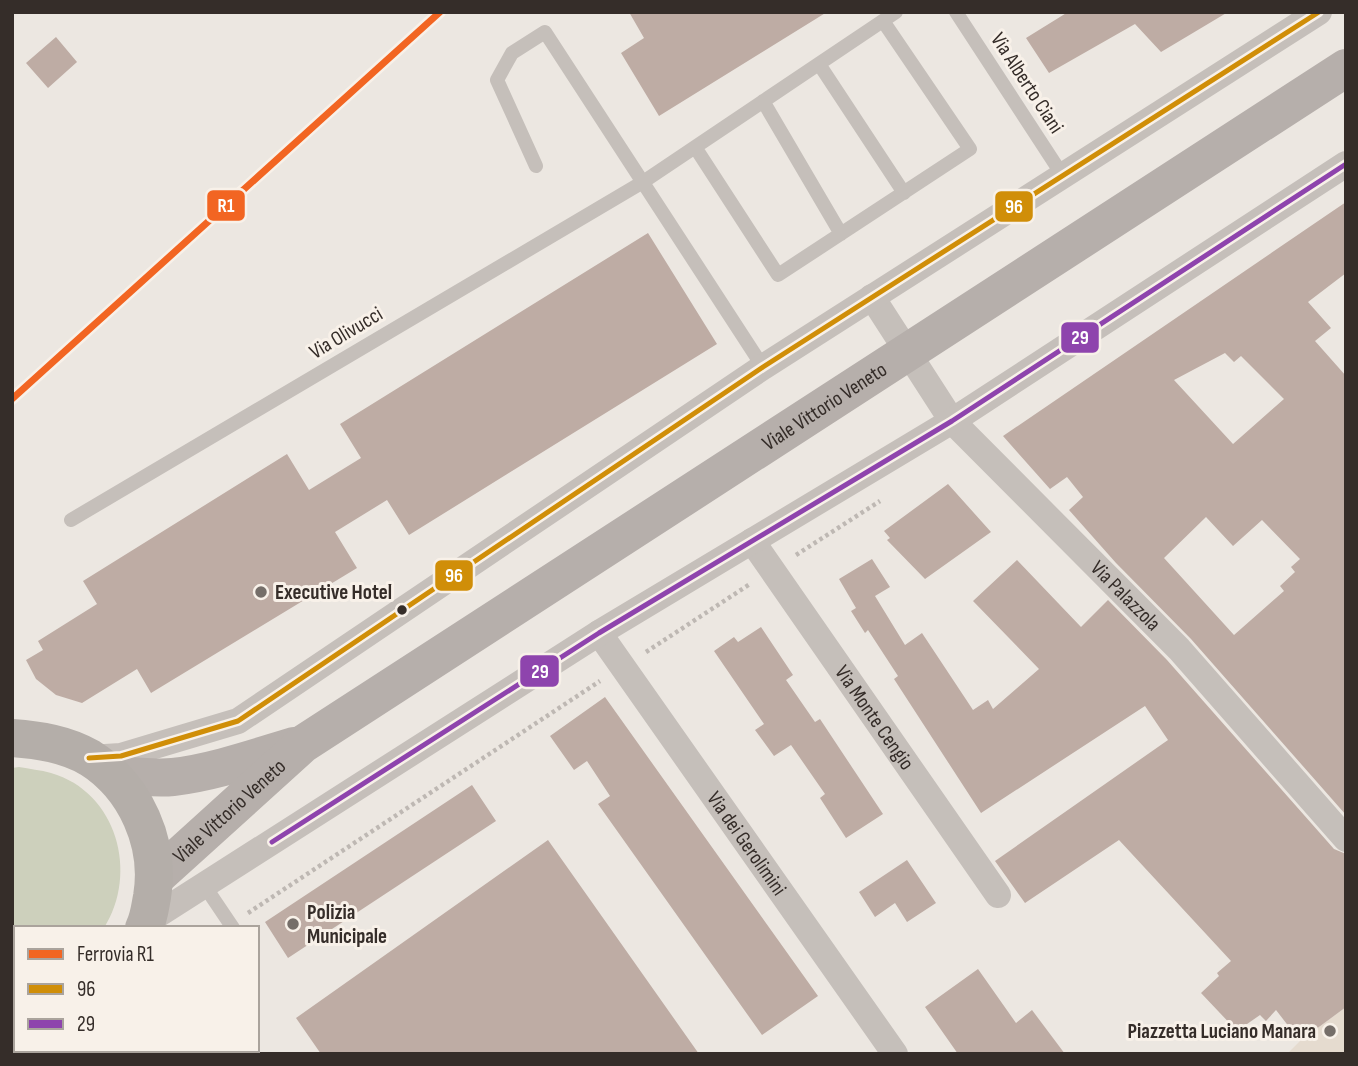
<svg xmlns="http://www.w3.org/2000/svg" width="1358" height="1066" viewBox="0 0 1358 1066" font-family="'Sofia Sans Condensed',sans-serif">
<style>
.green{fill:#cdd0bc}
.plaza{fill:#e5dbcf}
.building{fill:#beaca4;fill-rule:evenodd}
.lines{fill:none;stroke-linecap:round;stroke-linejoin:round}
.path{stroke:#beb8b3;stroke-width:4.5;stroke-dasharray:3.5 3.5;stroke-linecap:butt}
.service{stroke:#c5bfba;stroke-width:14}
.minor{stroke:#c5bfba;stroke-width:26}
.secondary{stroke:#b6afab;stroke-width:38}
.primary{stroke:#b4aea9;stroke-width:38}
.bus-1-casing{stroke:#f8f1e9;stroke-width:10}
.bus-2-casing{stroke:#f8f1e9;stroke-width:10}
.bus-1{stroke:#d08e08;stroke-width:5}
.bus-2{stroke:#8e44ad;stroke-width:5}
.rail-1-casing{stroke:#f8f1e9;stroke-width:12}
.rail-1{stroke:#f26522;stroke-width:7}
.poi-dot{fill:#756e69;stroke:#f8f1e9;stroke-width:2.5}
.bus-dot{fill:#352d29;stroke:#f8f1e9;stroke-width:2.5}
.labels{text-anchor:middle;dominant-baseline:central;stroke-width:6;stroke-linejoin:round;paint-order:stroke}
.street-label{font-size:21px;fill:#352d29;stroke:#f8f1e9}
.poi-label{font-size:21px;font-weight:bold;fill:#352d29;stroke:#f8f1e9;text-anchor:start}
.line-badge{stroke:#f8f1e9;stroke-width:2.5}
.badge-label{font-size:19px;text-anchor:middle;font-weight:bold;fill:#fff}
</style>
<rect width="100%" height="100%" fill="#ece7e1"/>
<path class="green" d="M 19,767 C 29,769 41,770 51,773 C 117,792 139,873 104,928 L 16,928 L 16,974 L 12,974 L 12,768 Z"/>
<path class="plaza" d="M 1346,1007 L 1346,1054 L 1287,1054 L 1300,1041 Z"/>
<path class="building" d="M 629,12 L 827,12 L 659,116 L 621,53 L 644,38 Z
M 1068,12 L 1228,12 L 1161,52 L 1135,24 L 1049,73 L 1026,38 Z
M 56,37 L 77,62 L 48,88 L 26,63 Z
M 1346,202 L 1346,273 L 1308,302 L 1331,328 L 1315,341 L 1346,376 L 1346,815 L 1191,639 L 1116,563 L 1069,510 L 1083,497 L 1067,477 L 1050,489 L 1003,436 ZM 1225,353 L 1234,362 L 1241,356 L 1284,399 L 1233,444 L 1174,380 ZM 1206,517 L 1233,546 L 1262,520 L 1300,559 L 1291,567 L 1295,572 L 1280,586 L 1284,591 L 1234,635 L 1164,558 Z
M 648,233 L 717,344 L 409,535 L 387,500 L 335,532 L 357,568 L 151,693 L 137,669 L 82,703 L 56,695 L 36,679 L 26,660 L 43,650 L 38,641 L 97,604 L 83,581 L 287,454 L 309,490 L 361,458 L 340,424 Z
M 948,484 L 991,532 L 925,579 L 887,540 L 890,538 L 884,531 Z
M 872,559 L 890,587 L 875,596 L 905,645 L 922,633 L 973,710 L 988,700 L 993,709 L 1039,669 L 973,601 L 1017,560 L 1081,627 L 1108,600 L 1167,660 L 1334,849 L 1346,854 L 1346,1007 L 1300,1041 L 1276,1010 L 1266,1021 L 1260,1015 L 1237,1031 L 1201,993 L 1219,976 L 1217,973 L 1231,961 L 1119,840 L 1025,903 L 995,861 L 1168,740 L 1145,706 L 981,813 L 894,679 L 898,676 L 868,630 L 865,633 L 851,611 L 856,608 L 839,579 Z
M 761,627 L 793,675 L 786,680 L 815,722 L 820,719 L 883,814 L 846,838 L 820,798 L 825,794 L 791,745 L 774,756 L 755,730 L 764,724 L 714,651 L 734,637 L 738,642 Z
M 605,697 L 818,996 L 762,1035 L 598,804 L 610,796 L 587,761 L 574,770 L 550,736 Z
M 472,785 L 496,821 L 288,958 L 265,922 Z
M 548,840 L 699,1054 L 321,1054 L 296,1018 Z
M 907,860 L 936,903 L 907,922 L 895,903 L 875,917 L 859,892 Z
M 978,969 L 1016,1023 L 1032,1010 L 1065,1054 L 958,1054 L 925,1007 Z"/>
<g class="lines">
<path class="path" d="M 796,555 L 880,501
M 646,652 L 750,584
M 248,913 L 600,681
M 48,1054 L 53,1050"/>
<path class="service" d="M 956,12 L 1063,176
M 819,64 L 904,193
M 763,101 L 841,234
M 695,147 L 778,275 L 970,149 L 883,21
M 536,166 L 497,80 L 512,53 L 545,32 L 763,367
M 71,520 L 643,182 L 896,12
M 204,885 L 233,928"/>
<g class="minor">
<path id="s1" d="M 872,297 L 952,421 L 1179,649 L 1346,839"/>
<path id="s2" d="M 752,541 L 998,895"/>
<path id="s3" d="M 599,633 L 895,1054"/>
<path d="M 89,758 L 121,756 L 238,721 L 763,367 L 1319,12"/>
<path d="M 148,921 L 599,633 L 952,421 L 1346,164"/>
<path d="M 134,1050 L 136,1054"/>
</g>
<g class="secondary">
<path d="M 113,776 C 133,775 153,779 173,777 C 214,772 254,758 294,746"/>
<path id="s4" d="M 155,878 L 303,744 L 1346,68"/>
</g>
<path class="primary" d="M 12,738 C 39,740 66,744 90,758 C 136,787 161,844 152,897 C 150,907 149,918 144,928
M 12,1027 L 16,1023"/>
<g class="bus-1-casing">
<path id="bus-1" d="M 89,758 L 121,756 L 238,721 L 763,367 L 1319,12"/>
</g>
<g class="bus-2-casing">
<path id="bus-2" d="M 272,842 L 599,633 L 952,421 L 1346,164"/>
</g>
<use href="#bus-1" class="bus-1"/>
<use href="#bus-2" class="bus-2"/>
<g class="rail-1-casing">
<path id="rail-1" d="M 12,399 L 440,12"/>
</g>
<use href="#rail-1" class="rail-1"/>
</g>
<g class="poi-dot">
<circle cx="261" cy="592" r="7"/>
<circle cx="293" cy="924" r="7"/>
<circle cx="1330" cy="1031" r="7"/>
</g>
<circle class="bus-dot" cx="402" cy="610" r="6"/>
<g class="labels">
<g class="street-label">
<text transform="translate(1027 83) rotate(57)">Via Alberto Ciani</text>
<text transform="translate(346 333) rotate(-31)">Via Olivucci</text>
<text stroke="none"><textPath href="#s4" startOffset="821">Viale Vittorio Veneto</textPath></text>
<text stroke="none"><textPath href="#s1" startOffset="394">Via Palazzola</textPath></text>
<text stroke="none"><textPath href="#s2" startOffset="215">Via Monte Cengio</textPath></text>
<text stroke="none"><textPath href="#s4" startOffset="100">Viale Vittorio Veneto</textPath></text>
<text stroke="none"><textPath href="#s3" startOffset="257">Via dei Gerolimini</textPath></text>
</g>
<g class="poi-label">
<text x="275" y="592">Executive Hotel</text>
<text x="307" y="912">Polizia<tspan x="307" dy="24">Municipale</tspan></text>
<text x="1316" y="1031" text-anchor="end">Piazzetta Luciano Manara</text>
</g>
</g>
<g class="line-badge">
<rect x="206" y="189" width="40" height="33" rx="7" fill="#f26522"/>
<rect x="994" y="190" width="40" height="33" rx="7" fill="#d08e08"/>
<rect x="1060" y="321" width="40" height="33" rx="7" fill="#8e44ad"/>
<rect x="434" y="559" width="40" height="33" rx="7" fill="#d08e08"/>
<rect x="519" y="654" width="41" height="34" rx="7" fill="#8e44ad"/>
</g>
<g class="badge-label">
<text x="226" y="212">R1</text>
<text x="1014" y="213">96</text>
<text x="1080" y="344">29</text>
<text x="454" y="582">96</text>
<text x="540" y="678">29</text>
</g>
<rect width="1358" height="1066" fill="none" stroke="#352d29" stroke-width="28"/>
<rect x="14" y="926" width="245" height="126" fill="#f8f1e9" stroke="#aaa39c" stroke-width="2"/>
<rect x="28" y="949" width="35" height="10" fill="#f26522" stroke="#aaa39c" stroke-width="2"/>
<text x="77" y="961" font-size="21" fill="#352d29">Ferrovia R1</text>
<rect x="28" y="984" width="35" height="10" fill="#d08e08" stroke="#aaa39c" stroke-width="2"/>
<text x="77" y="996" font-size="21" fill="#352d29">96</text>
<rect x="28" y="1019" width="35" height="10" fill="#8e44ad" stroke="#aaa39c" stroke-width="2"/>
<text x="77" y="1031" font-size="21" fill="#352d29">29</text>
</svg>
